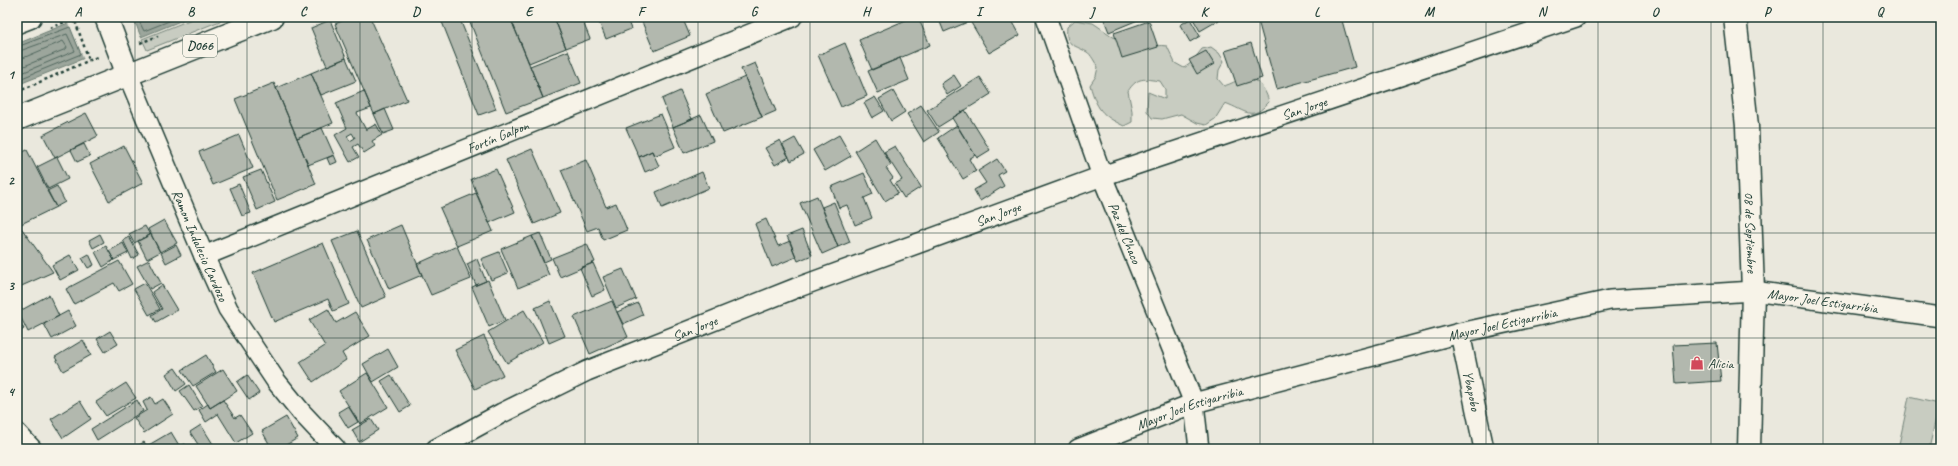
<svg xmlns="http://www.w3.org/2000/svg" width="1958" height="466" viewBox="0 0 1958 466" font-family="Caveat,sans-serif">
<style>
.green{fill:#c8ccc1;stroke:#74847a}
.water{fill:#9ca69c;stroke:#6a7c72}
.pier{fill:#eae8dd}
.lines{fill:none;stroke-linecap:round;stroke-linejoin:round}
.shore{stroke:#51675e;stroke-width:1}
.building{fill:#b2b8ae;stroke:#1f3d34;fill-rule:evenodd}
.street-casing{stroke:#1f3d34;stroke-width:22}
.secondary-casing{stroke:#1f3d34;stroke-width:25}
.highway-casing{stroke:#1f3d34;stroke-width:25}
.path{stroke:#1f3d34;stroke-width:2.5;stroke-dasharray:3 3;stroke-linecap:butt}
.street{stroke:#f7f3e8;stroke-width:19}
.secondary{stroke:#f7f3e8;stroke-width:22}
.highway{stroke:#f7f3e8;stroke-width:22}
.grid{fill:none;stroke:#1f3d34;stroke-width:1;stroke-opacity:0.55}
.labels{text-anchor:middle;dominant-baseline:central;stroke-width:3;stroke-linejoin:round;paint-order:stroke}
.shield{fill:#f7f3e8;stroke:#60746a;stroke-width:1}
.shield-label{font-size:13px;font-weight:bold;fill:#1f3d34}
.street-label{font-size:14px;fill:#1f3d34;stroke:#f7f3e8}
.poi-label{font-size:14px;fill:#1f3d34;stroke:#f7f3e8;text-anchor:start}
.neatline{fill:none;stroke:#1f3d34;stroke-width:1.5}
.grid-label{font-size:13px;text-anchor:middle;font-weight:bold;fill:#1f3d34}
</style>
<rect width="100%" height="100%" fill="#eae8dd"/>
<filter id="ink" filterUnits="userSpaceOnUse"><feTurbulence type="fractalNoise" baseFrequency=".025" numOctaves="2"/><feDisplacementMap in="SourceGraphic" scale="8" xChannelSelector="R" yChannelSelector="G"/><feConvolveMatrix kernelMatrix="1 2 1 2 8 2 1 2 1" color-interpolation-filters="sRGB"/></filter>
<g filter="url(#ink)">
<path class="green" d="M 197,17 L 230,17 L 147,50 L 142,39 Z
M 1075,20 L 1093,23 L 1125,45 L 1132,52 C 1147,54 1151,43 1167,46 L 1175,63 L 1184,68 L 1191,63 L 1202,49 L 1211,47 L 1219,53 L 1224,61 L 1219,70 L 1218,79 L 1224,86 C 1231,84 1237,80 1242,79 C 1258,76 1266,90 1269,102 C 1251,122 1247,111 1225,103 L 1215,119 L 1206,125 L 1197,123 L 1181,114 L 1162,119 L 1152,118 L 1147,111 L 1148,92 L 1165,99 L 1165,89 L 1160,81 C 1144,79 1138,76 1128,91 L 1132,111 L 1132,122 L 1124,126 C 1101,115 1097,109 1090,85 L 1096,76 L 1098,67 C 1095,63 1091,54 1087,52 C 1073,44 1065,46 1067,27 Z
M 1909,397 L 1939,404 L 1929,449 L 1898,449 Z"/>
<path class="water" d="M 133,17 L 190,17 L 141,37 Z
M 73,21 L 87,57 L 17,85 L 17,44 Z"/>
<path class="pier" d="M 73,19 L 75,20 L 89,56 L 84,60 L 67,21 Z"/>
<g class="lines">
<path class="shore" d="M 137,17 L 144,31 L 179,17
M 17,47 L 70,27 L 81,54 L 17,80
M 17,52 L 67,34 L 75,51 L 17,75
M 17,58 L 23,58 L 63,41 L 67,47 L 66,49 L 17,69"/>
</g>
<path class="building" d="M 351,17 L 370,17 L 407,100 L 374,114 L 335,24 Z
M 455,17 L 459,17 L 496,109 L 479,115 L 442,22 Z
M 468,17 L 481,17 L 470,22 Z
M 481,17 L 510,17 L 543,98 L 506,112 L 470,22 Z
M 510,17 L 554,17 L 566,48 L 529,63 Z
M 554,17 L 581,17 L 590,39 L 566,48 Z
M 597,17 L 626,17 L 631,29 L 606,39 Z
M 640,17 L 682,17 L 690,36 L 654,51 Z
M 913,17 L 918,17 L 930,45 L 872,70 L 859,40 Z
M 938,17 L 1010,17 L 1020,35 L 989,53 L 970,21 L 944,32 Z
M 1103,17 L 1145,17 L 1109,32 Z
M 1192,17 L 1218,17 L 1219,20 L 1200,31 Z
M 1257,17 L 1341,17 L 1355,67 L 1277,89 Z
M 1439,17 L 1453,17 L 1440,21 Z
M 1190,19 L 1200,36 L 1190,42 L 1180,25 Z
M 330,20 L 346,58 L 327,66 L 311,28 Z
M 1149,21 L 1158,47 L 1122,58 L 1114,33 Z
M 845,43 L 867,96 L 841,107 L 818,55 Z
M 1251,43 L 1262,78 L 1237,86 L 1225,51 Z
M 568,51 L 581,83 L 543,98 L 530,66 Z
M 1206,51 L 1214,64 L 1197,74 L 1189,60 Z
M 346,58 L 356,81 L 321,95 L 311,73 Z
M 900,58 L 909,80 L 878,93 L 868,71 Z
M 755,63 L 776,111 L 762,117 L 741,69 Z
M 311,73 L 333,123 L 297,138 L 276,88 Z
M 954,75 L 961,86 L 947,95 L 941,84 Z
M 745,77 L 762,117 L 723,133 L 706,94 Z
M 980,77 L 991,94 L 938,127 L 927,110 Z
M 274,83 L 316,184 L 277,200 L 235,99 Z
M 364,91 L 371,108 L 357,113 L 366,130 L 376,124 L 382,135 L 372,141 L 375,146 L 364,153 L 358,144 L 353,147 L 359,157 L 350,162 L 335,135 L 347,128 L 336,103 ZM 352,133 L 355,138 L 350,141 L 347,136 Z
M 680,91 L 692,119 L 673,127 L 662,99 Z
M 893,91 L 905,112 L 891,121 L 879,99 Z
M 875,97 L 884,111 L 872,118 L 864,103 Z
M 921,105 L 939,132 L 924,142 L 907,114 Z
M 385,109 L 394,130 L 383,134 L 374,114 Z
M 965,110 L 990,150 L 977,158 L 952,118 Z
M 86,113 L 98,136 L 55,158 L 43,135 Z
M 661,114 L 675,147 L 654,156 L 652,151 L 639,157 L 626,128 Z
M 701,115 L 713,141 L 684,153 L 673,127 Z
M 957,125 L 975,155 L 969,159 L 976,171 L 963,179 L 938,138 Z
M 322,128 L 334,155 L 308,165 L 297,138 Z
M 239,135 L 253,168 L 213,185 L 199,152 Z
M 839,135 L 851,156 L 825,171 L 813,150 Z
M 795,138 L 804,154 L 791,161 L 782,145 Z
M 875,138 L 891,165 L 886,168 L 893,178 L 890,180 L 898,193 L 885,201 L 855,151 Z
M 780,140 L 789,157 L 775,165 L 765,148 Z
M 84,144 L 90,156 L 77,162 L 71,150 Z
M 124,146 L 143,183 L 109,201 L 90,164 Z
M 895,146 L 921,187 L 904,198 L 895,184 L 902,180 L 884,152 Z
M 532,149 L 560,213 L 534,224 L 506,160 Z
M 27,150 L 56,207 L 17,226 L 17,155 Z
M 652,151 L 659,166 L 645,172 L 639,157 Z
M 334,155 L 337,162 L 330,165 L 327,158 Z
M 57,157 L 68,179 L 48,189 L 37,167 Z
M 997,159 L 1005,171 L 998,175 L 1004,186 L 980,201 L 974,190 L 986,183 L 978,171 Z
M 586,160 L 606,207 L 616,203 L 627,230 L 603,240 L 598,227 L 587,231 L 561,170 Z
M 496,169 L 515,212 L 489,223 L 471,179 Z
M 261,170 L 275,202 L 257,210 L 243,177 Z
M 702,172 L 709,188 L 662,208 L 656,192 Z
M 864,173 L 873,194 L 864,198 L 872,218 L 855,225 L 847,205 L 839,208 L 831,187 Z
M 239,184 L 251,213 L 242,216 L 230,188 Z
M 57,186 L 65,202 L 56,207 L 47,191 Z
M 476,193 L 493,231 L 457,246 L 440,208 Z
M 817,196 L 838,247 L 822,254 L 800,203 Z
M 834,202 L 850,242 L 838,247 L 822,207 Z
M 766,219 L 778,246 L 790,241 L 796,257 L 772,267 L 755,224 Z
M 164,220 L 177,243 L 160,252 L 148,229 Z
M 401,225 L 422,275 L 389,289 L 367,240 Z
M 145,226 L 150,235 L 134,243 L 129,234 Z
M 22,229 L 53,272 L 17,288 L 17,231 Z
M 802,230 L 812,255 L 798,261 L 787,236 Z
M 357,231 L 386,297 L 361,308 L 332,241 Z
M 540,233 L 551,259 L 544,262 L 532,236 Z
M 100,234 L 104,242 L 93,248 L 89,240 Z
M 151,234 L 160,252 L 147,259 L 138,241 Z
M 532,236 L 549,275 L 518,288 L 501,249 Z
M 129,237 L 139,255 L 132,259 L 123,240 Z
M 123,243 L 128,253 L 114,260 L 109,251 Z
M 323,243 L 349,304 L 333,311 L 328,299 L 274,322 L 253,273 Z
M 587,244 L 595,262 L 560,277 L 552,258 Z
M 176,245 L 181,255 L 166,263 L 161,253 Z
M 106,246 L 114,260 L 103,267 L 95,252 Z
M 457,246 L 471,279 L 431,295 L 417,264 Z
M 499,252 L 508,273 L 491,280 L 481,259 Z
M 89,254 L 94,265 L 88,268 L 82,258 Z
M 70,255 L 79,270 L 60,280 L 52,265 Z
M 477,259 L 486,281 L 476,285 L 467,264 Z
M 149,260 L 161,283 L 150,289 L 137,266 Z
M 119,261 L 132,284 L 119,291 L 114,283 L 74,304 L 66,289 Z
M 593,263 L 605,290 L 592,296 L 580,268 Z
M 623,269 L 636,299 L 616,308 L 603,277 Z
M 488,280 L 505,320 L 489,327 L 472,287 Z
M 145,283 L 160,309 L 149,315 L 134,289 Z
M 162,285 L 177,310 L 156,322 L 152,315 L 162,309 L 152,292 Z
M 49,295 L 59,316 L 28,332 L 18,312 Z
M 550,301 L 565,336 L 549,343 L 535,308 Z
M 612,301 L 628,337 L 590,354 L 574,317 Z
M 638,303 L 643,315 L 623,324 L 617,312 Z
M 328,309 L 336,323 L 355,312 L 370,336 L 342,353 L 346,360 L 313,382 L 300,362 L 325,346 L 309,320 Z
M 524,310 L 543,342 L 507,363 L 488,332 Z
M 68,311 L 76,326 L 52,339 L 44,324 Z
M 17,318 L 24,329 L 17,333 Z
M 110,331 L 118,344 L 105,352 L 97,339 Z
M 484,336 L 503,375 L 475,389 L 455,350 Z
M 83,340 L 91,355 L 63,371 L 55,357 Z
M 1717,343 L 1721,381 L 1676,384 L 1673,345 Z
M 388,349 L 398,367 L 373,382 L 363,364 Z
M 206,355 L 216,372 L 193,386 L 182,370 Z
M 175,368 L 186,384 L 176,391 L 166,374 Z
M 223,369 L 237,391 L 210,408 L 196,386 Z
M 367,373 L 388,407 L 360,424 L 339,391 Z
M 247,375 L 259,393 L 249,400 L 237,382 Z
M 391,375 L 410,406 L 400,412 L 381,381 Z
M 126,383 L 136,398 L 106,416 L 96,402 Z
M 189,385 L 202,406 L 194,411 L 180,391 Z
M 151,397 L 155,404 L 163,399 L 173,414 L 144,433 L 134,418 L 147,410 L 143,402 Z
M 137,400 L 143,411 L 97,440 L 91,429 Z
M 223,400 L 235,418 L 240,415 L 252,433 L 236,443 L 218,414 L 206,422 L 199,410 L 208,404 L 210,408 Z
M 80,401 L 91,419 L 63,438 L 51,419 Z
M 348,406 L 358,422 L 348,428 L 338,412 Z
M 286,417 L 298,438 L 279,449 L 272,449 L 262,431 Z
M 371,419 L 378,430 L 359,442 L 352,430 Z
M 201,425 L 213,444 L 205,449 L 201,449 L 190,432 Z
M 171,432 L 180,447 L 177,449 L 149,449 L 147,446 Z
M 144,442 L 149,449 L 133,449 Z
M 185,444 L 188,449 L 177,449 L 180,447 Z"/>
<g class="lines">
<g class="street-casing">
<g id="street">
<path id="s1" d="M 1046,17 L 1102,176 L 1194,403 L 1199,449"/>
<path id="s2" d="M 128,75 L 204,256 L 228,309 L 276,381 L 302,413 L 336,449"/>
<path id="s3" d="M 204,256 L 792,17"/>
<path id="s4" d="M 1460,333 L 1484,449"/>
<path d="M 17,433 L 32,449"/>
<path id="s5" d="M 436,449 L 502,413 L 587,371 L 796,288 L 1102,176 L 1576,17"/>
<path id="s6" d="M 1078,449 L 1194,403 L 1460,333 L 1610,300 L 1753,291 L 1941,317"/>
</g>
</g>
<g class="secondary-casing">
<g id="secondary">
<path id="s7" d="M 1735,17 L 1747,126 L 1753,291 L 1749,449"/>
</g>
</g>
<g class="highway-casing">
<path id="highway" d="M 106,17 L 128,75
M 17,22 L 30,17
M 17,119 L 272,17"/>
</g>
<path class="path" d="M 50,28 L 74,18 L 89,60
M 140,43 L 158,36
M 17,92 L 97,57"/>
<use href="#street" class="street"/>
<use href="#secondary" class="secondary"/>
<use href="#highway" class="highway"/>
</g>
</g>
<path class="grid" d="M 135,17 L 135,449M 247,17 L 247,449M 360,17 L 360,449M 472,17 L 472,449M 585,17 L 585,449M 698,17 L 698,449M 810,17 L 810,449M 923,17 L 923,449M 1035,17 L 1035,449M 1148,17 L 1148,449M 1260,17 L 1260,449M 1373,17 L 1373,449M 1486,17 L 1486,449M 1598,17 L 1598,449M 1711,17 L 1711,449M 1823,17 L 1823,449M 17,128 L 1941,128M 17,233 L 1941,233M 17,338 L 1941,338"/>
<defs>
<g id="shop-bare" transform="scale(1.08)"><path d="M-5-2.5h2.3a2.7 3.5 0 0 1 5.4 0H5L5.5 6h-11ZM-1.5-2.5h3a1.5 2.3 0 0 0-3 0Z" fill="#d1495b" stroke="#f7f3e8" stroke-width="2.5" paint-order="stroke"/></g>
</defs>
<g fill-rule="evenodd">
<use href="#shop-bare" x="1697" y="363"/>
</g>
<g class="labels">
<rect class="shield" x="183" y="35" width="34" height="22" rx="3"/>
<g class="shield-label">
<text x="200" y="46">D066</text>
</g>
<g class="street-label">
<text stroke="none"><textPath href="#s5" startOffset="934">San Jorge</textPath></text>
<text stroke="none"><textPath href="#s3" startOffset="317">Fortín Galpon</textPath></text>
<text stroke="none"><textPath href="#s5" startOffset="610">San Jorge</textPath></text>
<text stroke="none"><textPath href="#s1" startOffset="230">Paz del Chaco</textPath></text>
<text stroke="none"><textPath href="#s7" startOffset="216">08 de Septiembre</textPath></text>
<text stroke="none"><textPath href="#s2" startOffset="185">Ramon Indalecio Cardozo</textPath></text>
<text stroke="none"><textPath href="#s6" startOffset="767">Mayor Joel Estigarribia</textPath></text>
<text stroke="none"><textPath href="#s6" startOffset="443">Mayor Joel Estigarribia</textPath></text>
<text stroke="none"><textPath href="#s5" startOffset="286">San Jorge</textPath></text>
<text stroke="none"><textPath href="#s4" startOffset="59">Ybapobo</textPath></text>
<text stroke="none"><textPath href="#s6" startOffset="119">Mayor Joel Estigarribia</textPath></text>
</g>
<g class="poi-label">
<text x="1708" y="363">Alicia</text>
</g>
</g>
<rect width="1958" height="466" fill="none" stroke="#f7f3e8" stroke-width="44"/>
<rect x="22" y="22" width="1914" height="422" class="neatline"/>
<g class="grid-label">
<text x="78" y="16">A</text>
<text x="191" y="16">B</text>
<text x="303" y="16">C</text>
<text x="416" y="16">D</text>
<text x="529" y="16">E</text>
<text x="641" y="16">F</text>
<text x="754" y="16">G</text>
<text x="866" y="16">H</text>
<text x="979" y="16">I</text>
<text x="1092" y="16">J</text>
<text x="1204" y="16">K</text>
<text x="1317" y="16">L</text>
<text x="1429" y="16">M</text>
<text x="1542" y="16">N</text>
<text x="1655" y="16">O</text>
<text x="1767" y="16">P</text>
<text x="1880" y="16">Q</text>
<text x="11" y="79">1</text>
<text x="11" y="185">2</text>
<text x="11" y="290">3</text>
<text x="11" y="396">4</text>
</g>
</svg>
